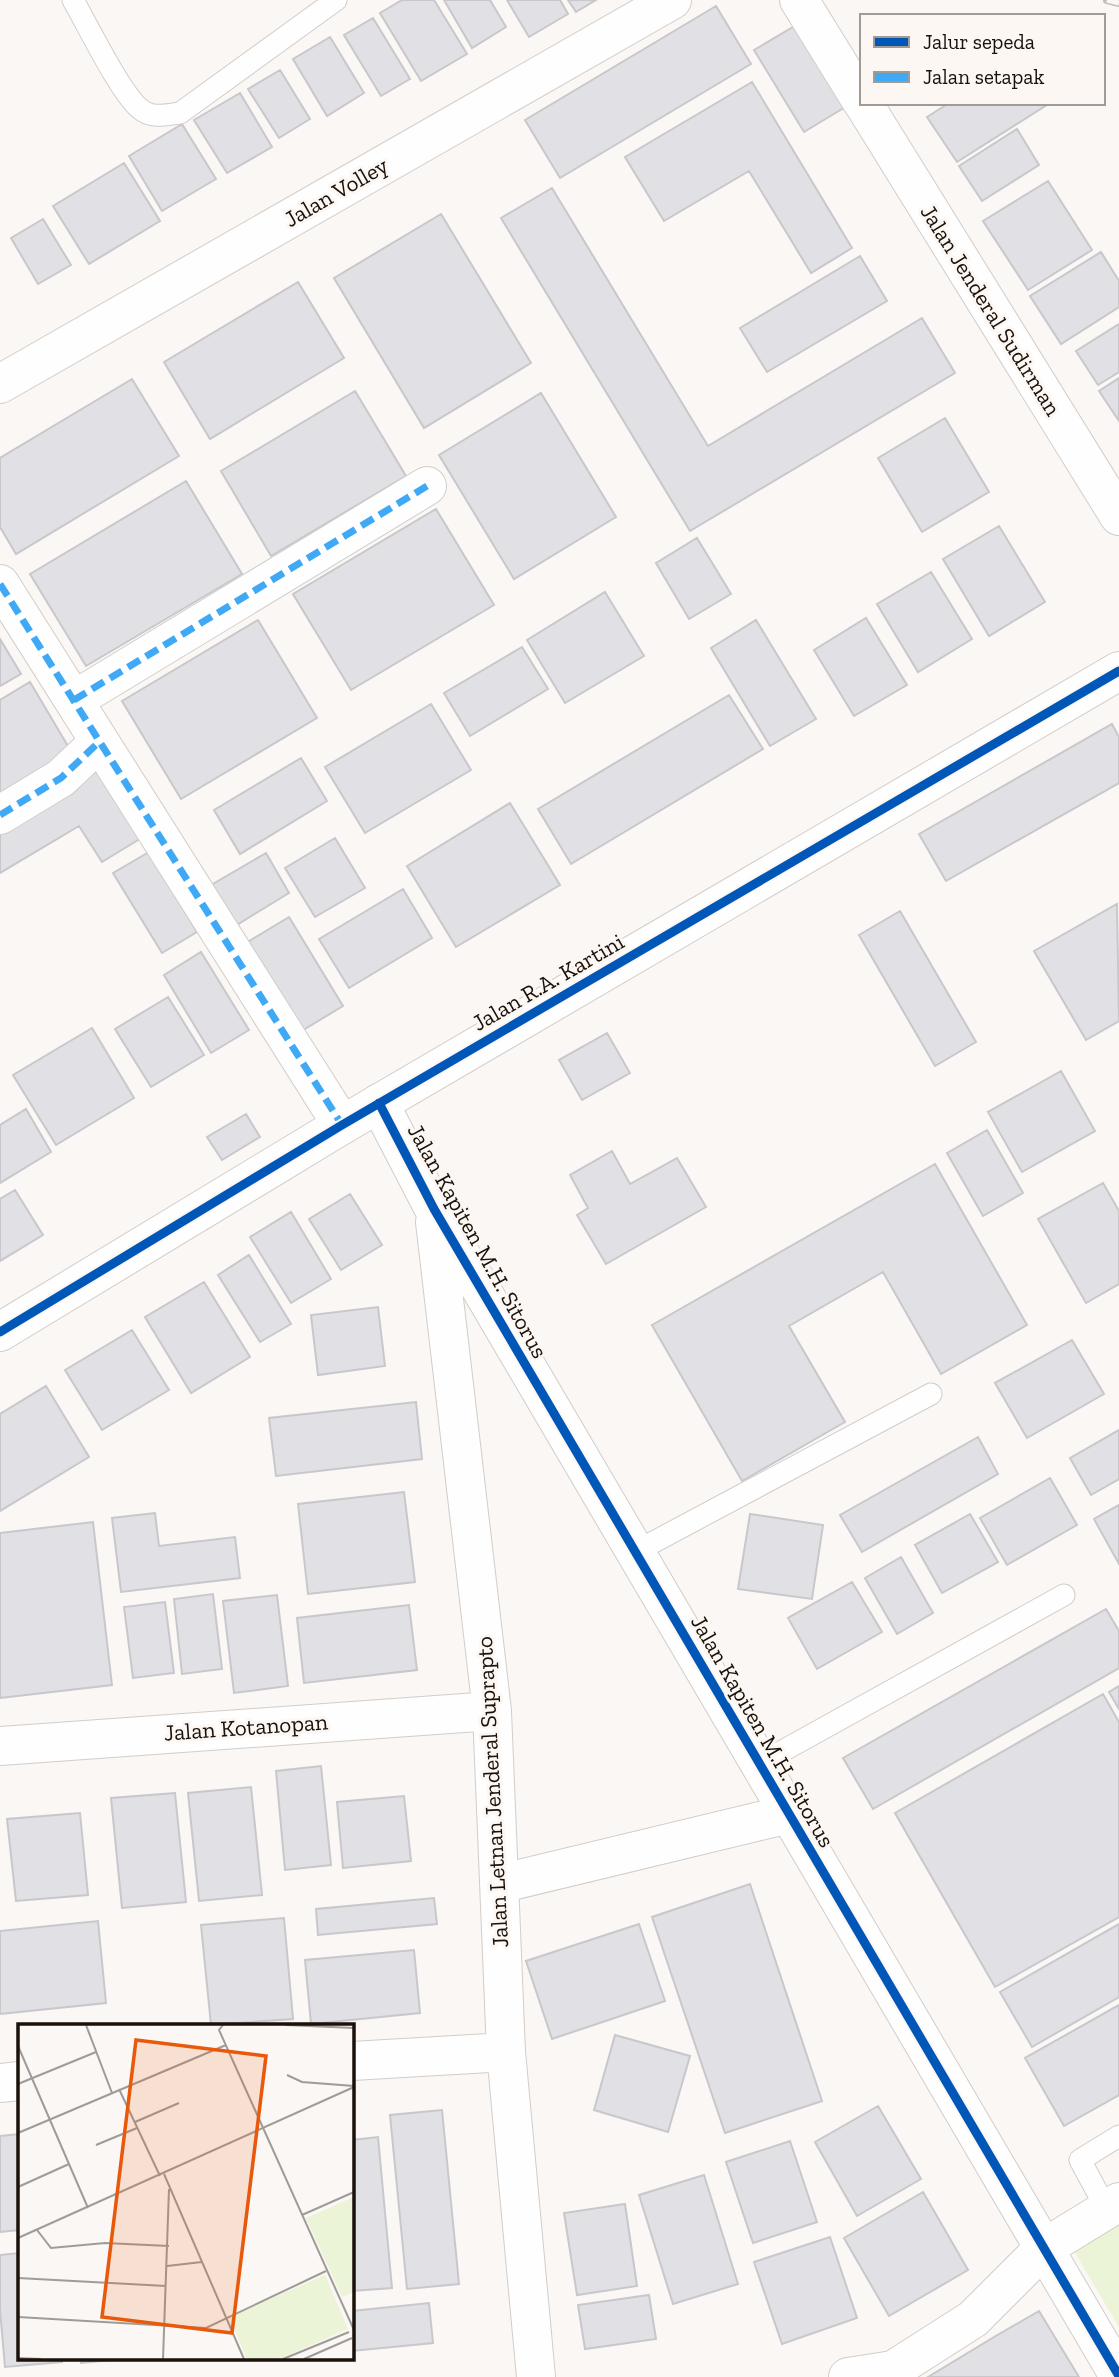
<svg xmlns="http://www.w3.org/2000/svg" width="1119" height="2377" viewBox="0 0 1119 2377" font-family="'Zilla Slab',serif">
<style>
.green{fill:#ebf4d7}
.building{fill:#e1e0e4;stroke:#c8c7cb;stroke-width:2}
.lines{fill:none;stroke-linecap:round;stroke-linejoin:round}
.lane-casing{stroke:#d2cdc8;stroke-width:23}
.street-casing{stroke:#d2cdc8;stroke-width:40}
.secondary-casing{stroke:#d2cdc8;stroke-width:40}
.lane{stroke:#fefefe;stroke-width:21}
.street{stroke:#fefefe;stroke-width:38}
.secondary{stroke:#fefefe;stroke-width:38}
.rail-casing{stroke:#c1c0bf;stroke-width:8}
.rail{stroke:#fcf7f3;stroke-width:5;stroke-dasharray:16;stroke-linecap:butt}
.quiet{stroke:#3fa9f5;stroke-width:7;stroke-dasharray:14 7;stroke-linecap:butt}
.cycleway-casing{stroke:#fcf7f3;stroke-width:13}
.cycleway{stroke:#0057b8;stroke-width:9}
.labels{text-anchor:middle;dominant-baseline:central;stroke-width:6;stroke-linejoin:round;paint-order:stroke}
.street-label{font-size:23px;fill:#19110a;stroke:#fcf7f3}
.inset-road{fill:none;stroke:#a09b97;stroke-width:2}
.view{fill:#e8590c;fill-opacity:0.15;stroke:#e8590c;stroke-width:3.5}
.inset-edge{fill:none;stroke:#19110a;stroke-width:3.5}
</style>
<rect width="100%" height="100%" fill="#faf7f5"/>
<path class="green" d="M 1119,2217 L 1119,2327 L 1071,2246 Z"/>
<path class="building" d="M 402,0 L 434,0 L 467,54 L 421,81 L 380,13 Z
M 444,0 L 490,0 L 506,27 L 472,48 Z
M 507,0 L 560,0 L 568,14 L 529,37 Z
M 568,0 L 596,0 L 576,12 Z
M 716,6 L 751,64 L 560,178 L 525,120 Z
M 373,18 L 410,79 L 381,96 L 344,35 Z
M 798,24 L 847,106 L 804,132 L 754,50 Z
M 330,37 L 364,93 L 327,116 L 293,59 Z
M 280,70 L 310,119 L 279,138 L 248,89 Z
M 752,82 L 852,248 L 811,273 L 749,171 L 664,221 L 625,157 Z
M 240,93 L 272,147 L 227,173 L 194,120 Z
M 949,103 L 1050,103 L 957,162 L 927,117 Z
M 182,124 L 216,179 L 162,211 L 129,156 Z
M 1017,129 L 1039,165 L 982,201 L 959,166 Z
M 124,163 L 160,221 L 89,264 L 53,206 Z
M 1048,181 L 1092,250 L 1028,290 L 983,221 Z
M 552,188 L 708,446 L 922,318 L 955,373 L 690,531 L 501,218 Z
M 441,214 L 531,363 L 424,428 L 334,278 Z
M 43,219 L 71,265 L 38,284 L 11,238 Z
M 1101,252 L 1119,281 L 1119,307 L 1061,344 L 1030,296 Z
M 860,256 L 887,301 L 767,372 L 740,328 Z
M 298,282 L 344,358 L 210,439 L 164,362 Z
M 1119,324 L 1119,372 L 1098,385 L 1076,351 Z
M 1119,378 L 1119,421 L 1099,391 Z
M 132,379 L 179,456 L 16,554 L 0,527 L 0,458 Z
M 355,391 L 406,476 L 271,556 L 221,471 Z
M 541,393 L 616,517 L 514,579 L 439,455 Z
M 945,418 L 989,492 L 922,532 L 878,458 Z
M 186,481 L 242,574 L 86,666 L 30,574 Z
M 436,509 L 494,605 L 351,690 L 293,594 Z
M 999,526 L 1045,602 L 989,636 L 943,559 Z
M 697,538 L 731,594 L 689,619 L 656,563 Z
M 931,572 L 972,639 L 918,672 L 877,604 Z
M 605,592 L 644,656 L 565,703 L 527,640 Z
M 866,618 L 907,685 L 854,716 L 814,650 Z
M 258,620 L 317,718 L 181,799 L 122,701 Z
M 756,620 L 816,719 L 770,746 L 711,648 Z
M 0,639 L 21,674 L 0,686 Z
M 522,647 L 548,689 L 470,736 L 444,693 Z
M 30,682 L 72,753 L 0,796 L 0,700 Z
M 729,695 L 763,749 L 571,864 L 538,809 Z
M 431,704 L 471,770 L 365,833 L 325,767 Z
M 1112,724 L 1119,737 L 1119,783 L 946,881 L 919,834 Z
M 301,758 L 327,801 L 240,854 L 214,810 Z
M 98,763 L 143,837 L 102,862 L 79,826 L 0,873 L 0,821 Z
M 510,803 L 560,885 L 456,947 L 407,866 Z
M 335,838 L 365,888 L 315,917 L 285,868 Z
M 149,852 L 197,932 L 162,953 L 113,873 Z
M 266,853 L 289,893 L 235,926 L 211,885 Z
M 403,889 L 432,938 L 349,988 L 319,939 Z
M 1117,904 L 1119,1021 L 1086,1040 L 1034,951 Z
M 900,911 L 976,1042 L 935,1066 L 859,935 Z
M 289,917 L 343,1006 L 295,1035 L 241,946 Z
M 201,952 L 249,1030 L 211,1053 L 164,975 Z
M 168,997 L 204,1055 L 151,1087 L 115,1029 Z
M 92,1028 L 134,1098 L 56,1145 L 13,1075 Z
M 607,1033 L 630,1073 L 582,1100 L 559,1060 Z
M 1061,1071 L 1095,1131 L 1022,1172 L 988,1112 Z
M 26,1109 L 51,1152 L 0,1183 L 0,1125 Z
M 246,1114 L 260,1137 L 222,1160 L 207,1137 Z
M 987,1130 L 1023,1193 L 983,1216 L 947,1153 Z
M 612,1151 L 630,1184 L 677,1158 L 706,1207 L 606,1264 L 577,1215 L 588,1208 L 570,1175 Z
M 935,1164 L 1027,1325 L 941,1374 L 883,1272 L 789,1326 L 845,1422 L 742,1481 L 652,1325 Z
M 1103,1183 L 1119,1211 L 1119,1284 L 1086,1303 L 1038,1219 Z
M 15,1190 L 43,1235 L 0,1261 L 0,1199 Z
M 350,1194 L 382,1245 L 341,1270 L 309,1219 Z
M 291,1212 L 331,1279 L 291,1303 L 250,1237 Z
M 249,1255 L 291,1324 L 260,1342 L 218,1275 Z
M 204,1282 L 250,1357 L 191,1393 L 145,1317 Z
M 378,1307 L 385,1366 L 318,1375 L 311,1315 Z
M 132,1330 L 169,1390 L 102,1430 L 65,1370 Z
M 1072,1340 L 1104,1394 L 1027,1438 L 995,1383 Z
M 46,1386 L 89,1457 L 0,1511 L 0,1414 Z
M 416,1402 L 422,1459 L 276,1476 L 269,1418 Z
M 1119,1430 L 1119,1479 L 1091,1495 L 1070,1458 Z
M 978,1437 L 998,1474 L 862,1552 L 840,1515 Z
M 1050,1478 L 1077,1525 L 1007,1565 L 980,1518 Z
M 404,1492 L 415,1582 L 308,1594 L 298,1504 Z
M 1119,1505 L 1119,1564 L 1094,1519 Z
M 155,1513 L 159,1546 L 235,1537 L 240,1578 L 121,1592 L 112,1518 Z
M 750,1514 L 823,1525 L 812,1599 L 738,1589 Z
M 970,1514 L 998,1562 L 942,1593 L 915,1545 Z
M 93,1522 L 112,1685 L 0,1698 L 0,1533 Z
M 901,1557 L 933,1613 L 897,1634 L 865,1578 Z
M 852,1582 L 882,1632 L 817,1669 L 788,1618 Z
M 213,1594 L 222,1669 L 182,1674 L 174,1599 Z
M 277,1595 L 288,1686 L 234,1693 L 223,1601 Z
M 165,1602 L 174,1673 L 133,1678 L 124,1607 Z
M 409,1605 L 417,1670 L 304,1683 L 297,1618 Z
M 1106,1609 L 1119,1631 L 1119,1668 L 873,1809 L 843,1758 Z
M 1119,1686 L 1119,1709 L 1109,1692 Z
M 1103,1694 L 1119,1722 L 1119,1917 L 995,1987 L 895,1813 Z
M 321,1766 L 331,1865 L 285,1870 L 276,1771 Z
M 251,1787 L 262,1895 L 199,1901 L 188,1793 Z
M 175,1793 L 186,1902 L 122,1908 L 111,1798 Z
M 404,1796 L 411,1861 L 343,1868 L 337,1802 Z
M 80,1813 L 88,1895 L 16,1901 L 7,1819 Z
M 750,1884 L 822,2101 L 725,2133 L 652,1917 Z
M 434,1898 L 437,1924 L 318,1935 L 316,1909 Z
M 284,1918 L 293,2019 L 211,2025 L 201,1925 Z
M 98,1921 L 106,2003 L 0,2014 L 0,1931 Z
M 639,1924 L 665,2001 L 552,2039 L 526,1961 Z
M 1119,1924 L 1119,1997 L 1032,2047 L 1000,1992 Z
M 414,1950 L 420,2013 L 311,2024 L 305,1960 Z
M 1119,2005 L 1119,2095 L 1064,2126 L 1025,2058 Z
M 615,2035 L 690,2056 L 668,2132 L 594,2110 Z
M 878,2106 L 921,2179 L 857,2216 L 815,2142 Z
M 442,2110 L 459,2284 L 407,2289 L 390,2115 Z
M 19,2134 L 19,2230 L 0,2232 L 0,2136 Z
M 378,2137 L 392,2288 L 352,2291 L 352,2140 Z
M 790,2141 L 817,2222 L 753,2243 L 726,2162 Z
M 704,2175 L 738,2284 L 673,2304 L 639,2195 Z
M 923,2192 L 968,2270 L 889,2316 L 844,2238 Z
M 625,2204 L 637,2286 L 577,2295 L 564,2213 Z
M 830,2237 L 857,2318 L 782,2344 L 754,2262 Z
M 19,2253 L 19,2358 L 62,2358 L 62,2362 L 5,2367 L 0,2310 L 0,2255 Z
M 649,2295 L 656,2339 L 585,2349 L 578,2305 Z
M 429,2303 L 433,2343 L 352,2351 L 352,2311 Z
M 1039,2311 L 1079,2377 L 928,2377 L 994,2337 Z
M 80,2358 L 133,2358 L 81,2363 Z"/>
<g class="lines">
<g class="lane-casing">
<path id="lane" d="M 73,0 C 88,26 119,90 139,108 C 151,119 166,115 180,113 L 336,0
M 635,1552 L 931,1394
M 759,1764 L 1064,1595
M 1107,2210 L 1080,2160 L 1119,2136"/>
</g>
<g class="street-casing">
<path id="street" d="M 0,384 L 672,0
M 0,584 L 342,1125
M 74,700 L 427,486
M 0,815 L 61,778 L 99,742
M 379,1103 L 434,1209 L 1119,2376
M 435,1222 L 492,1711 L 506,2052 L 536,2377
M 0,1746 L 492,1711
M 499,1884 L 789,1814
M 352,2061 L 506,2052
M 0,2083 L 19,2081
M 848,2377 L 893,2370 L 973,2319 L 1044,2248 L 1119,2202"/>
</g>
<g class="secondary-casing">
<path id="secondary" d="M 799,0 L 862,102
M 863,103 L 1119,516
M 0,1332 L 342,1125 L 1119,671"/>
</g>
<use href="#lane" class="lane"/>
<use href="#street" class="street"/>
<use href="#secondary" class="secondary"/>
<g class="rail-casing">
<path id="rail" d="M 1107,0 L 1119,3"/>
</g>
<use href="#rail" class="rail"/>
<path class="quiet" d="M 0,584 L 342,1125
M 74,700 L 427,486
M 0,815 L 61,778 L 99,742"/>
<g class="cycleway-casing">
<path id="cycleway" d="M 379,1103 L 434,1209 L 1119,2376
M 0,1332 L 342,1125 L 1119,671"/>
</g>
<use href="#cycleway" class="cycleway"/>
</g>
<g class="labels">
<g class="street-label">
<text transform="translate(336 192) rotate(-30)">Jalan Volley</text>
<text transform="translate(991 310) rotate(58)">Jalan Jenderal Sudirman</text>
<text transform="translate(548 982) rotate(-30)">Jalan R.A. Kartini</text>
<text transform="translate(478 1241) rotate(61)">Jalan Kapiten M.H. Sitorus</text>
<text transform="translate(246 1727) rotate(-4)">Jalan Kotanopan</text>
<text transform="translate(763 1731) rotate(60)">Jalan Kapiten M.H. Sitorus</text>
<text transform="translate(492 1792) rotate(-93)">Jalan Letnan Jenderal Suprapto</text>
</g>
</g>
<g transform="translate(18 2024)">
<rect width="336" height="336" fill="#faf7f5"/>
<path d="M 336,173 L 336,268 L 324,273 L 288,194 ZM 307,251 L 330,305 L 261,335 L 229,335 L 211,293 Z" fill="#ebf4d7"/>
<path class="inset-road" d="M 68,1 L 94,69M 205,1 L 201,6 L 336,306M 268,1 L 336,4M 0,22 L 70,184M 269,51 L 284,58 L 336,62M 0,60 L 78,28M 101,65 L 142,152M 117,98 L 161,79M 0,109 L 208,21M 78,121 L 119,104M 146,150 L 226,335M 0,163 L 51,140M 284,191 L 336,168M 19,206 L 33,224 L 87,219 L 151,222M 0,214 L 336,63M 149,242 L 184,238M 0,254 L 148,262M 0,293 L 188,304 L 308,247M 0,334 L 23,335M 145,335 L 151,165M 265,335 L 331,308M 286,335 L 334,314"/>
<path class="view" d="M 118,16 L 248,32 L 214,309 L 84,293 Z"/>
<rect width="336" height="336" class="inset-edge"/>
</g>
<rect x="860" y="14" width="245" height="91" fill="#fcf7f3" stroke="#a19b96" stroke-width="2"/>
<rect x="874" y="37" width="35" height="10" fill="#0057b8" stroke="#a19b96" stroke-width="2"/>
<text x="923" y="49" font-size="21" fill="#19110a">Jalur sepeda</text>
<rect x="874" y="72" width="35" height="10" fill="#3fa9f5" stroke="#a19b96" stroke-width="2"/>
<text x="923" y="84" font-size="21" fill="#19110a">Jalan setapak</text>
</svg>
